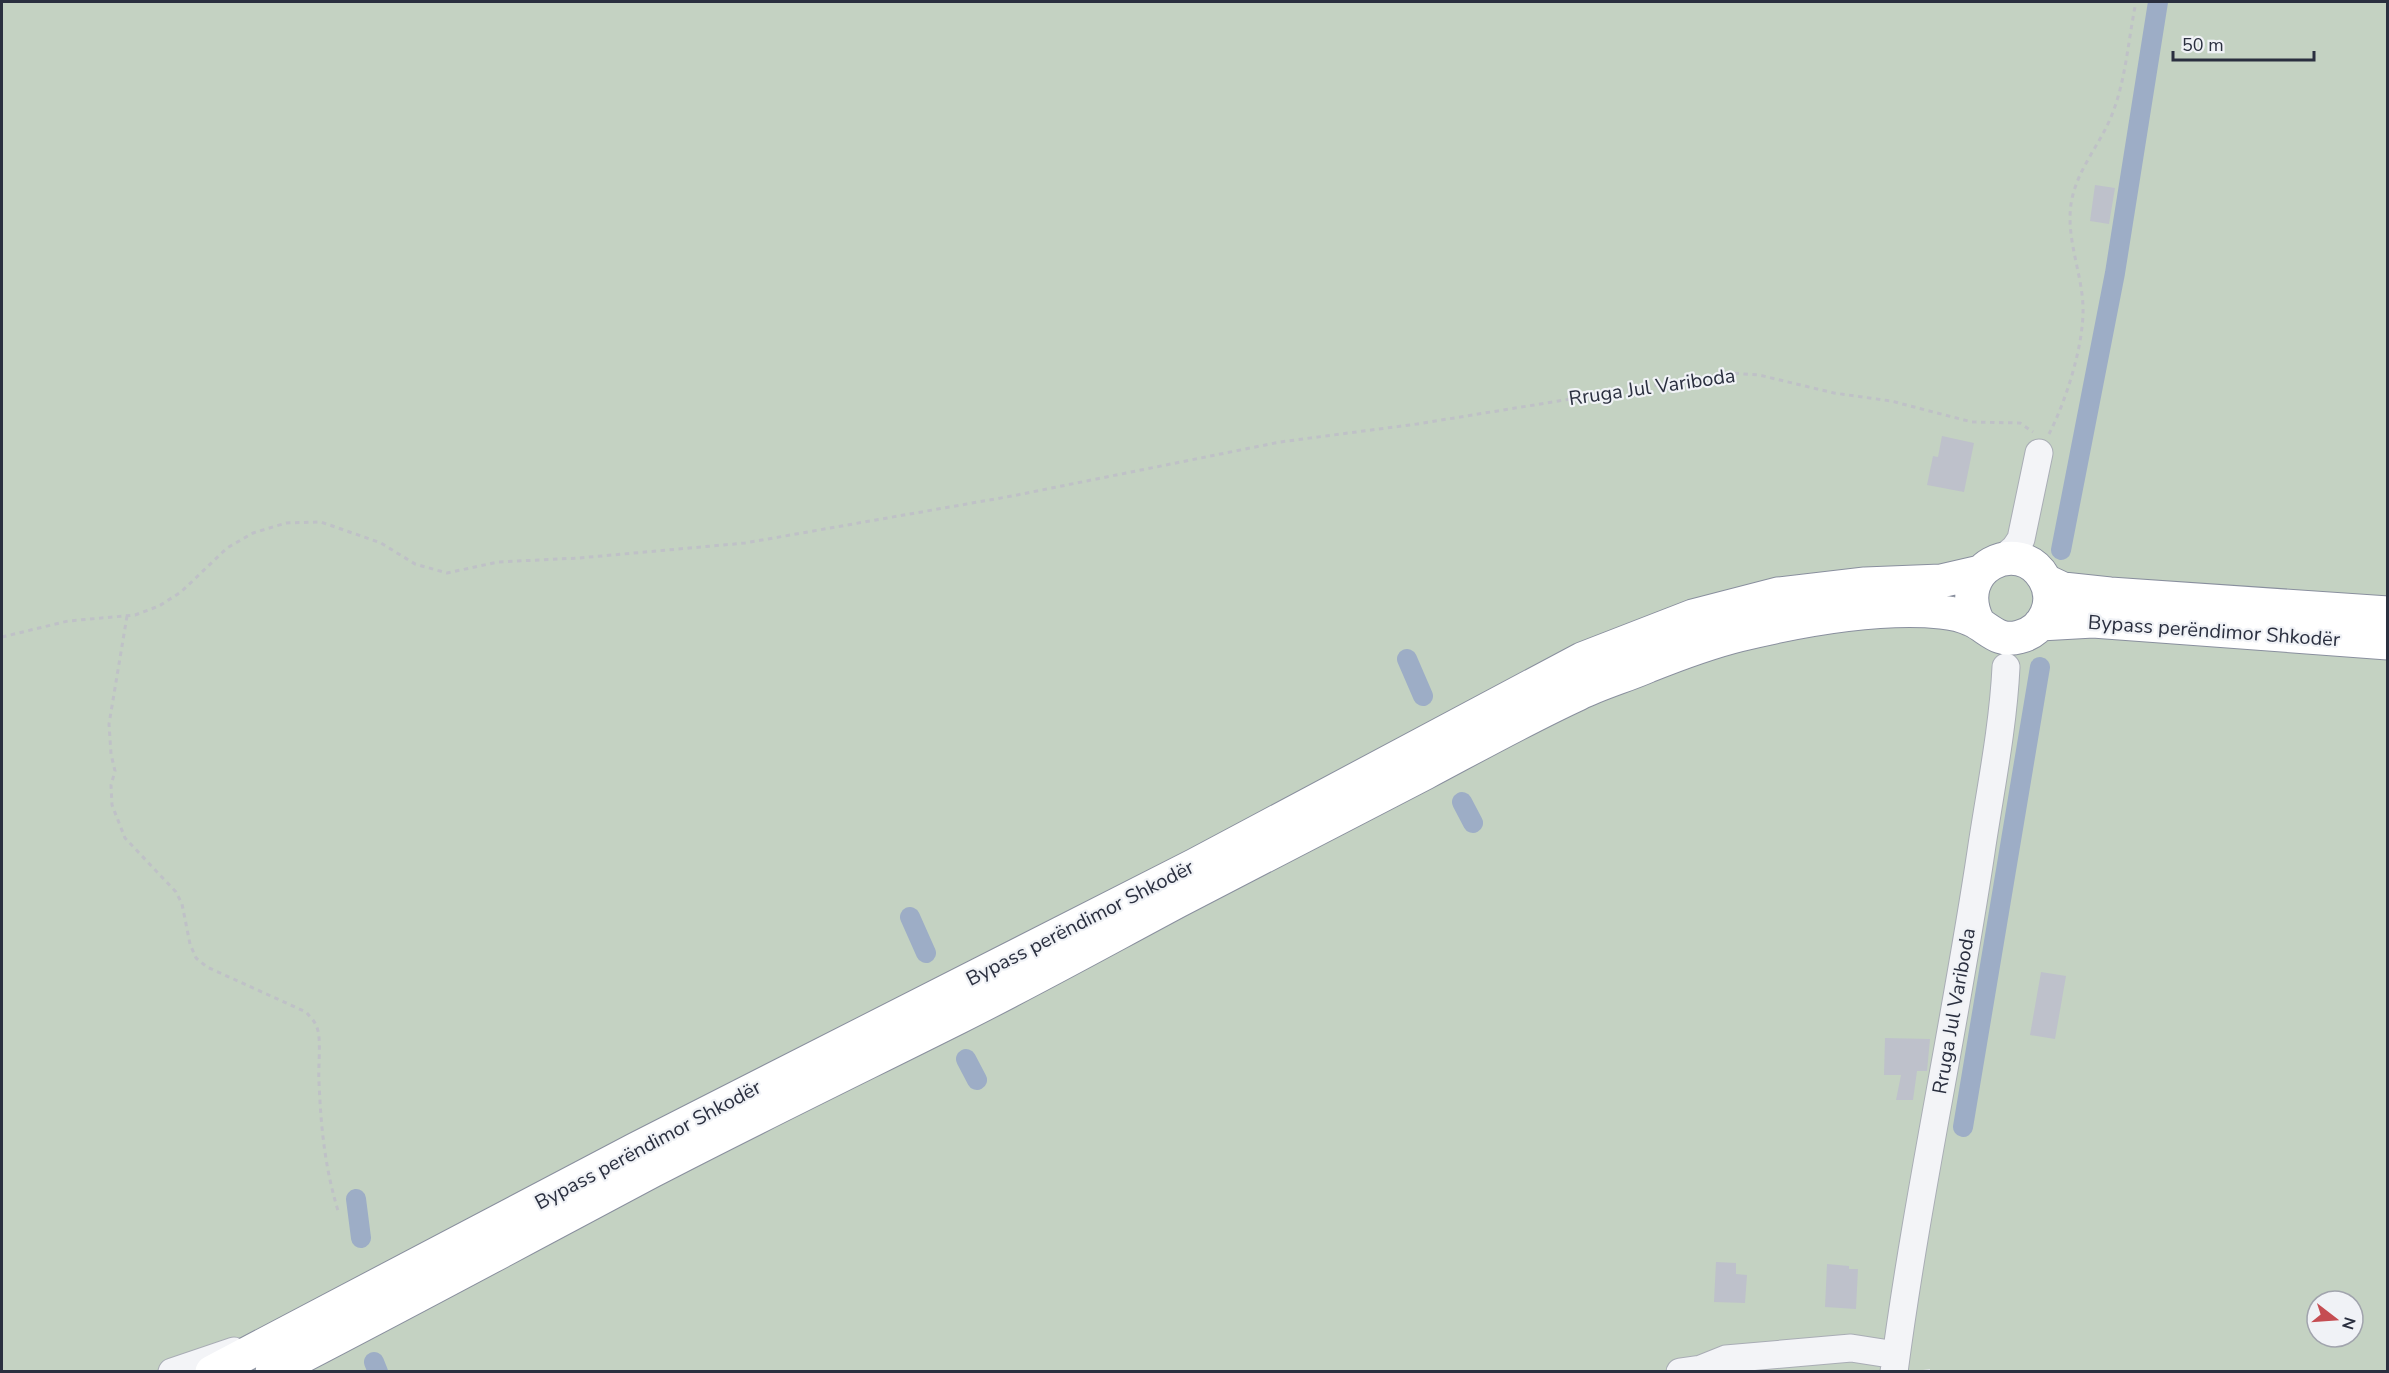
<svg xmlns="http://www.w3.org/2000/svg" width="2389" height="1373" viewBox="0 0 2389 1373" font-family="'Nunito Sans',sans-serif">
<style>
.green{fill:#c4d2c2;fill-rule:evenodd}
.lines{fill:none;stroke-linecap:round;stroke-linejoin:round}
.canal{stroke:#9dadc6;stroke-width:20}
.building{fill:#bec1cb}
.minor-casing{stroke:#a9adb5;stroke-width:29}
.highway-casing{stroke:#898f9e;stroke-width:35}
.path{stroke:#bfc1c7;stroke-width:3;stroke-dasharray:4.5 4.5;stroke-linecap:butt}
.minor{stroke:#f3f4f7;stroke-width:27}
.highway{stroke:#fff;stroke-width:33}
.labels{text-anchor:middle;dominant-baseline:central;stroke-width:4.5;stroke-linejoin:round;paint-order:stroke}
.street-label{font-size:20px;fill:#2a2f3f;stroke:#f0f2f6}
</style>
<rect width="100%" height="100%" fill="#e0e3e8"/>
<path class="green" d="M 2,2 L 2387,2 L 2387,1371 L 1930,1372 L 1930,1369 L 1909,1372 L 2,1372 ZM 2317,1301 L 2353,1301 L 2353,1337 L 2317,1337 Z"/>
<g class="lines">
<path class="canal" d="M 2061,550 L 2115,273 L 2158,2
M 1407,659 L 1423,696
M 1462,802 L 1473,823
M 910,917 L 926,953
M 966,1059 L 977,1080
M 1963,1127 L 2040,667
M 356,1199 L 361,1238
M 374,1362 L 378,1372"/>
</g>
<path class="building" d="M 2095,185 L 2115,188 L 2109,224 L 2090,221 Z
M 1942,436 L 1974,443 L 1964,492 L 1927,485 L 1933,456 L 1938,457 Z
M 2041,972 L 2066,976 L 2055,1039 L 2030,1035 Z
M 1885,1038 L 1930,1039 L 1927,1071 L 1917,1071 L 1913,1100 L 1896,1100 L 1901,1075 L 1884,1075 Z
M 1716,1262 L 1736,1263 L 1736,1274 L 1747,1275 L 1745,1303 L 1714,1302 Z
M 1827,1264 L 1849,1266 L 1849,1269 L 1858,1269 L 1856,1309 L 1825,1307 Z"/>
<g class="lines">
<g class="minor-casing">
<path id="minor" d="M 2002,559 L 2015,548 L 2021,539 L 2039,453
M 172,1372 L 234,1351
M 1680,1372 L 1701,1369 L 1726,1359 L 1851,1348 L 1896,1355
M 1894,1372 C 1917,1197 1955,1026 1981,852 C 1990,791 2003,729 2006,667"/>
</g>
<g class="highway-casing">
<path id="highway" d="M 2046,581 L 2063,589 L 2110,594 L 2388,613
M 2040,624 L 2093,621 L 2388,643
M 212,1372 L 636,1149 L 1195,865 L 1582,659 L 1693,616 L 1778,594 L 1865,584 L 1941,581 L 1980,572
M 272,1372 C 400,1306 526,1238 652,1171 C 754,1118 857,1068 959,1017 C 1033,980 1105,940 1178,901 C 1260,858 1343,816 1425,773 C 1476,746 1526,718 1578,694 C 1600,683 1625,676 1648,666 C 1678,654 1707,643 1739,635 C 1801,620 1877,606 1941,612 C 1951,613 1962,615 1972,620 C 1989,628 1998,643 2019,637 C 2045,631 2058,601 2044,578 C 2019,535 1951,568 1978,622"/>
</g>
<path class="path" d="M 2049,434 C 2066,401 2084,345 2083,307 C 2082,273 2066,239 2071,204 C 2076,171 2099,146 2111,117 C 2126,81 2128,40 2136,2
M 127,616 L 109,724 L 111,754 L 115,771 L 111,785 L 112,805 L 125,838 L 176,892 L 182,904 L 190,944 L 196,958 L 207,967 L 306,1012 C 312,1019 316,1022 318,1031 C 321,1044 318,1068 319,1082 C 321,1129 325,1169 339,1214
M 2,637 L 68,621 L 135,615 L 159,606 L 181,592 L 227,548 L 253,533 L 286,523 L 321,522 L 381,543 L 415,564 L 447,573 L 498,562 L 579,558 L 745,543 L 1012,496 L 1280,442 L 1417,424 L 1731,373 L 1759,375 L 1834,393 L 1891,401 L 1972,422 L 2020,423 L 2033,432"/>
<use href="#minor" class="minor"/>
<use href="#highway" class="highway"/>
</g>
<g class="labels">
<g class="street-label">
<text transform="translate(1652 387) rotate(-8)">Rruga Jul Variboda</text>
<text transform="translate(2214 631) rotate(4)">Bypass perëndimor Shkodër</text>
<text transform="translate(1080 923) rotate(-27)">Bypass perëndimor Shkodër</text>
<text transform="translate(1954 1011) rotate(-80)">Rruga Jul Variboda</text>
<text transform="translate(648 1145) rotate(-28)">Bypass perëndimor Shkodër</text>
</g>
</g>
<rect width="2389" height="1373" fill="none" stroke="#2a2f3f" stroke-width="6"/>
<g transform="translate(2335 1319) rotate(107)"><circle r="28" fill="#f0f2f6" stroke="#a1a4ad" stroke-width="1.5"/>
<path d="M0-4.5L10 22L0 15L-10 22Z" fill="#c54d52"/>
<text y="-9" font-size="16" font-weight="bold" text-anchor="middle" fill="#2a2f3f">N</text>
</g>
<path d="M2173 51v9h141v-9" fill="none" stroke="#2a2f3f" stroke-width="3"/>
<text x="2182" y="51" font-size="18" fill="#2a2f3f" stroke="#f0f2f6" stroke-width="4.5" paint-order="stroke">50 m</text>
</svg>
